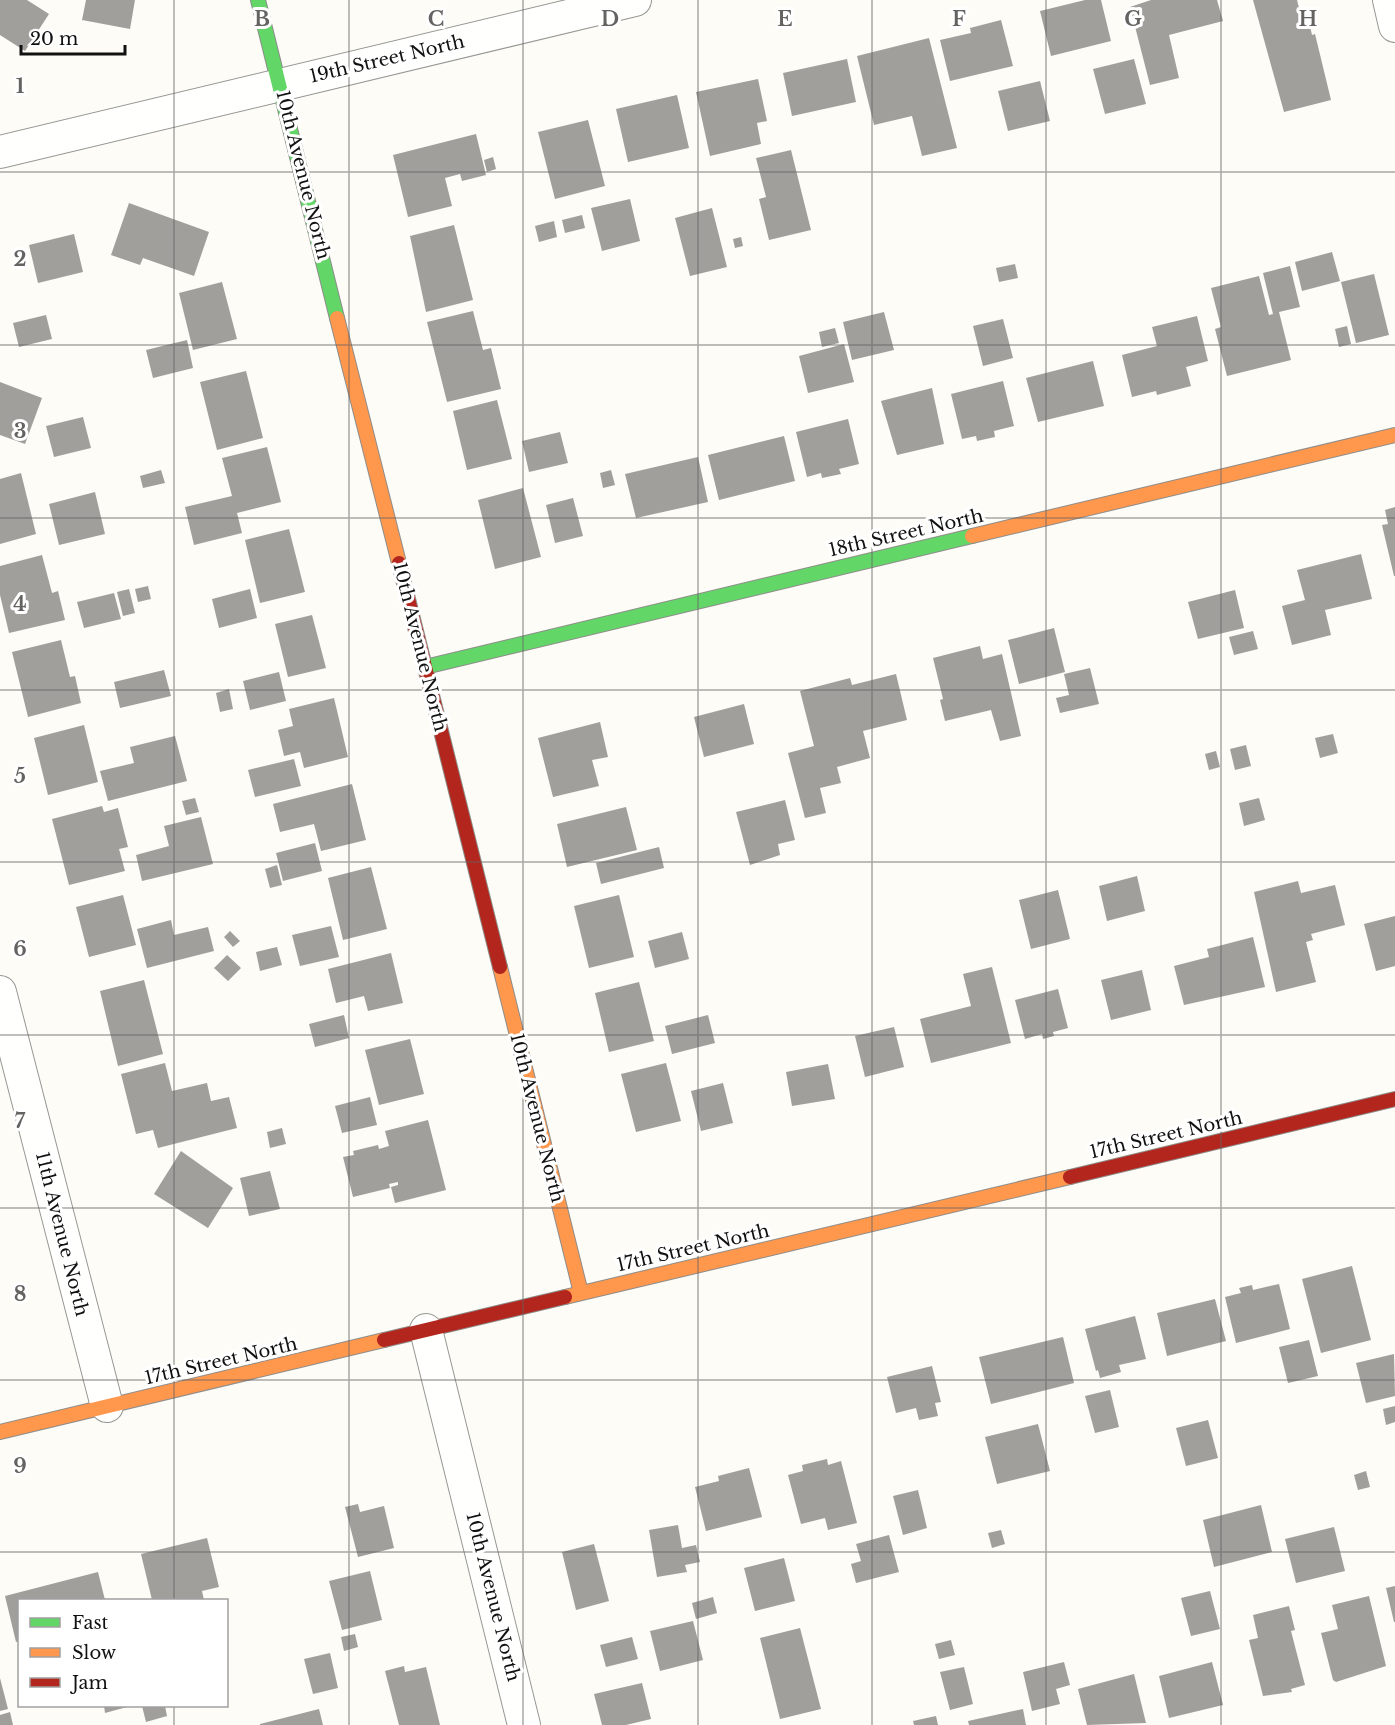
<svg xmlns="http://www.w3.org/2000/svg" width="1395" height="1725" viewBox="0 0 1395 1725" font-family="'Libre Baskerville',serif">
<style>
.building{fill:#a19f9c}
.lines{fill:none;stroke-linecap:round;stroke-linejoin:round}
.street-casing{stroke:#979795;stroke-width:34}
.fast-casing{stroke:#8e8d8b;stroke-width:16}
.slow-casing{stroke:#8e8d8b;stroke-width:16}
.jam-casing{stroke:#8e8d8b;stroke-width:16}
.street{stroke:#fffffe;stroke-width:32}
.fast{stroke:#63d668;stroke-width:14}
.slow{stroke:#ff974d;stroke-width:14}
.jam{stroke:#b3261e;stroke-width:14}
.grid{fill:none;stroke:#646362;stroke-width:1.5;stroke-opacity:0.55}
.labels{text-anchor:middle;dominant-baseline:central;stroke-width:6;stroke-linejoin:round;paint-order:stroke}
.street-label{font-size:18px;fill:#111;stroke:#fff}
.grid-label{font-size:20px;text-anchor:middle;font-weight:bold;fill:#646362;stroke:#fff;stroke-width:6;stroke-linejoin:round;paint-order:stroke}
</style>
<rect width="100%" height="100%" fill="#fdfcf7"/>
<path class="building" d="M 0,0 L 27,0 L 49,14 L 25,51 L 0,35 Z
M 86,0 L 135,0 L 130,29 L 82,20 Z
M 1085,0 L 1101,0 L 1111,41 L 1051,56 L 1040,11 Z
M 1151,0 L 1217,0 L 1223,21 L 1169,35 L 1179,78 L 1150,85 L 1130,7 Z
M 1253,0 L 1297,0 L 1304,27 L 1310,26 L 1312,35 L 1315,34 L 1331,100 L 1284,112 Z
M 1001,20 L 1013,66 L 950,81 L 940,40 L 971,33 L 970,28 Z
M 929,38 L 957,148 L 922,156 L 912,116 L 874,125 L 857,56 Z
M 847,59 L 856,102 L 792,116 L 783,73 Z
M 1134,59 L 1146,104 L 1105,114 L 1093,69 Z
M 758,79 L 767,121 L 757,123 L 761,144 L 710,156 L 696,92 Z
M 1040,81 L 1050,121 L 1008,131 L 998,91 Z
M 677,95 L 689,148 L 628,162 L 616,109 Z
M 588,120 L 605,186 L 555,199 L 538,132 Z
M 476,134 L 486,175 L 462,181 L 460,174 L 445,178 L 452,206 L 408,217 L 393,155 Z
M 791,150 L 811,230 L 769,240 L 759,199 L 766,197 L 756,158 Z
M 493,157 L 496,169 L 487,172 L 484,160 Z
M 630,199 L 640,241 L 602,251 L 591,208 Z
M 129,203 L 209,232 L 194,276 L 143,258 L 140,265 L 111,255 Z
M 712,208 L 727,267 L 690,276 L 675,218 Z
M 582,215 L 585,228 L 565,233 L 562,220 Z
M 554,221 L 557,237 L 539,242 L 535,226 Z
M 454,225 L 473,300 L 426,312 L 410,236 Z
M 74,234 L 83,272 L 38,283 L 29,245 Z
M 741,237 L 743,246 L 735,248 L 733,239 Z
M 1332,252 L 1340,281 L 1302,291 L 1295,262 Z
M 1015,264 L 1018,278 L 999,282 L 996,268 Z
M 1290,266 L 1300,307 L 1279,312 L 1291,360 L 1227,376 L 1215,329 L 1221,327 L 1211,288 L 1259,276 L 1269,315 L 1273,314 L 1263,273 Z
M 1374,274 L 1389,335 L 1356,343 L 1341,282 Z
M 222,282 L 237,339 L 193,350 L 179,293 Z
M 473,311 L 483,350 L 491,348 L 501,389 L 447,402 L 427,322 Z
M 884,312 L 894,350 L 852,360 L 843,322 Z
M 46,315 L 52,339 L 19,347 L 13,323 Z
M 1197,316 L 1208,361 L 1186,367 L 1191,386 L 1157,395 L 1156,391 L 1132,397 L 1122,355 L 1157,346 L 1152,327 Z
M 1003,319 L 1013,358 L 983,366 L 973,326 Z
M 1347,326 L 1351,344 L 1339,347 L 1335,329 Z
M 835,328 L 839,343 L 822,347 L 819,332 Z
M 187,340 L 193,368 L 153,378 L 146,350 Z
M 844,344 L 854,382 L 808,393 L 799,356 Z
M 1093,361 L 1104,406 L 1038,422 L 1026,378 Z
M 246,371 L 263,438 L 217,450 L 200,382 Z
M 1003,381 L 1014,426 L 994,431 L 995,437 L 977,441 L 976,436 L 962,439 L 951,394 Z
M 0,382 L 42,398 L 25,444 L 0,435 Z
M 932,388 L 944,444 L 897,455 L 881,401 Z
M 497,400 L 512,459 L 467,470 L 453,411 Z
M 83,417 L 91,448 L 54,457 L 46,426 Z
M 848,419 L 859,464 L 839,469 L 841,474 L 822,478 L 821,473 L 807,477 L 796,432 Z
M 560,432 L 568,463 L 529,472 L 522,441 Z
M 784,436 L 795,481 L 719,500 L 708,455 Z
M 267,447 L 281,502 L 237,513 L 242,533 L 194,545 L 185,507 L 232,496 L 222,458 Z
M 698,457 L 708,502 L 636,518 L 625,474 Z
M 161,470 L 165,483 L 143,488 L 140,476 Z
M 611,470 L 615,485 L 603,488 L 600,473 Z
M 21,473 L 36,534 L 0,544 L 0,479 Z
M 523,488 L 541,557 L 495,569 L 478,500 Z
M 95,492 L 105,534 L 59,545 L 49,504 Z
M 573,498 L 583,536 L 555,543 L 546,505 Z
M 1395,507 L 1395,576 L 1394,576 L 1382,525 L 1388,524 L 1385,510 Z
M 289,529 L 305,592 L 260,603 L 245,540 Z
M 1361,554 L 1372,599 L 1325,610 L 1331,635 L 1292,645 L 1282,606 L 1305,600 L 1297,570 Z
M 42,555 L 52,593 L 58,591 L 65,620 L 9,633 L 0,595 L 0,566 Z
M 148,586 L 151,599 L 138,602 L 135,589 Z
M 129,589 L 135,613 L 123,616 L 117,592 Z
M 250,589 L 257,618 L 219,628 L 212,599 Z
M 1235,590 L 1244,628 L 1198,639 L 1188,602 Z
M 114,593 L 121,619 L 84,628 L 77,602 Z
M 312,615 L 326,668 L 288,677 L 275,624 Z
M 1054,628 L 1065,672 L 1019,684 L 1008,640 Z
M 1253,631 L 1258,649 L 1234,655 L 1229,637 Z
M 61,640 L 70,677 L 75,676 L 81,703 L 28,717 L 12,652 Z
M 980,646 L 983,659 L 1002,654 L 1021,736 L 1000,741 L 991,710 L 945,721 L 940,700 L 943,699 L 933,658 Z
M 1090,668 L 1099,704 L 1060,713 L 1056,698 L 1069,695 L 1064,674 Z
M 164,670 L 171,696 L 120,708 L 114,682 Z
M 279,672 L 286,701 L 250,710 L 243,681 Z
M 896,674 L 907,720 L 863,731 L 870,758 L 837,767 L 841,783 L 820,788 L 826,813 L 805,818 L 788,753 L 814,746 L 800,691 L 850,678 L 852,685 Z
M 229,689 L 233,709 L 220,712 L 216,693 Z
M 334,698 L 348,757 L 304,768 L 300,752 L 284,756 L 278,730 L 293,726 L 289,709 Z
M 744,704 L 754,744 L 704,757 L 694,717 Z
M 600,722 L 608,757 L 592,760 L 599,786 L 553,797 L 538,738 Z
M 84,725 L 98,782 L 48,795 L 34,738 Z
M 1333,734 L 1338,753 L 1320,758 L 1315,738 Z
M 175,736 L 187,781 L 108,801 L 100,771 L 134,763 L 130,747 Z
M 1246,745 L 1251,766 L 1235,770 L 1230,749 Z
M 1216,751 L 1220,767 L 1209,770 L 1205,754 Z
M 294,759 L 301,786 L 255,797 L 248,770 Z
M 352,784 L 366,840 L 321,851 L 314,824 L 280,832 L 273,804 Z
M 195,798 L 199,812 L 186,815 L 182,801 Z
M 1259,798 L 1265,820 L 1244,826 L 1239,803 Z
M 785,800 L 795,840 L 778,844 L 780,855 L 750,865 L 736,812 Z
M 102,806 L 104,812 L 118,808 L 128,847 L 119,849 L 125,871 L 69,885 L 52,819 Z
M 626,807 L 637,850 L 567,867 L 557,824 Z
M 201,817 L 213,864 L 142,881 L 136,855 L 169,846 L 164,826 Z
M 315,843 L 322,871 L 283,881 L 276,853 Z
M 659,847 L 664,868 L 601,884 L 596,863 Z
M 277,865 L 282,885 L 270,888 L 265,869 Z
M 371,867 L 387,929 L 343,940 L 328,878 Z
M 1137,876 L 1145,911 L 1107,921 L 1099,886 Z
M 1298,881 L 1301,893 L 1335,885 L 1345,925 L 1311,934 L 1313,940 L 1306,942 L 1316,982 L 1276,992 L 1254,892 Z
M 1058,890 L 1070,939 L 1031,949 L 1019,900 Z
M 123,895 L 136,945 L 89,957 L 76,907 Z
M 619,895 L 634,957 L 589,968 L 574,906 Z
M 1395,916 L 1395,966 L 1376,971 L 1364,924 Z
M 171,920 L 174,935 L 208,927 L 214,951 L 147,968 L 137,929 Z
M 331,926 L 339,957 L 300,966 L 292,935 Z
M 230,931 L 240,941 L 233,947 L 224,937 Z
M 682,932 L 689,959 L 655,968 L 648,941 Z
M 1253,937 L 1265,987 L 1184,1005 L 1174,966 L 1209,957 L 1207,949 Z
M 277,947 L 282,965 L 260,971 L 256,952 Z
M 391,953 L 403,1003 L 368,1011 L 364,996 L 336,1003 L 328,969 Z
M 227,955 L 241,968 L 228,981 L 214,968 Z
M 992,967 L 1011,1043 L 931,1063 L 920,1019 L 971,1006 L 963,974 Z
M 1142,970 L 1151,1010 L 1111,1020 L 1101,980 Z
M 144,980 L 163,1054 L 118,1066 L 100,991 Z
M 639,982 L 654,1041 L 609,1052 L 595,993 Z
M 1058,989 L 1068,1028 L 1053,1032 L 1054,1036 L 1043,1039 L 1042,1034 L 1025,1039 L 1015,1000 Z
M 344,1015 L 349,1038 L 315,1047 L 309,1024 Z
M 708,1015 L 715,1043 L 672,1054 L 665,1026 Z
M 894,1027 L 904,1067 L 865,1077 L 855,1036 Z
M 410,1039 L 424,1094 L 379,1105 L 365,1050 Z
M 165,1063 L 172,1091 L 207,1083 L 211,1101 L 229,1097 L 237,1128 L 158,1148 L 153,1130 L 136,1134 L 121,1074 Z
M 666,1063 L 681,1121 L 636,1132 L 621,1074 Z
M 828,1064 L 835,1099 L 792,1106 L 786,1072 Z
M 723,1083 L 733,1123 L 701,1131 L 691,1091 Z
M 370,1097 L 377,1125 L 342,1133 L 335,1106 Z
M 428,1120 L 446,1190 L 395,1203 L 391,1187 L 398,1185 L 398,1182 L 389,1184 L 390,1188 L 353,1197 L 343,1157 L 354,1155 L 353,1151 L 378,1145 L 379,1149 L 389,1146 L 385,1131 Z
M 282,1128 L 286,1144 L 270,1148 L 267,1132 Z
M 181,1151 L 233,1188 L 208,1228 L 154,1194 Z
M 270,1171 L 280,1209 L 249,1216 L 240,1178 Z
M 1352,1266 L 1371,1340 L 1321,1353 L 1302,1279 Z
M 1279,1284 L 1290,1329 L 1236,1343 L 1225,1297 L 1241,1293 L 1239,1288 L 1252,1285 L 1253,1290 Z
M 1215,1299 L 1226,1341 L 1167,1356 L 1157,1313 Z
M 1135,1316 L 1146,1359 L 1119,1365 L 1121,1372 L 1100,1378 L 1098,1370 L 1096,1371 L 1085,1329 Z
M 1063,1337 L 1074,1383 L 991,1404 L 979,1357 Z
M 1309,1340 L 1318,1376 L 1288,1383 L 1279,1347 Z
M 1394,1354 L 1395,1396 L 1366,1403 L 1356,1363 Z
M 932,1366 L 941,1402 L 935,1403 L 938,1416 L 919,1420 L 916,1408 L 896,1413 L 887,1377 Z
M 1110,1390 L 1119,1427 L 1095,1433 L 1085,1396 Z
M 1395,1406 L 1395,1422 L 1386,1425 L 1383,1409 Z
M 1208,1420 L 1218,1458 L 1186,1466 L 1176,1428 Z
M 1038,1424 L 1050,1471 L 997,1484 L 985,1437 Z
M 827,1459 L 828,1465 L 841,1461 L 857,1523 L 828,1530 L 825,1518 L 801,1524 L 788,1475 L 803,1471 L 802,1465 Z
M 749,1468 L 762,1517 L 706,1531 L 695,1487 L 719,1481 L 718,1476 Z
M 1366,1471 L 1370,1487 L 1358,1490 L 1354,1475 Z
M 918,1490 L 927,1528 L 903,1535 L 893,1496 Z
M 358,1504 L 360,1512 L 384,1506 L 394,1548 L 358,1557 L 345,1507 Z
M 1261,1505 L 1272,1552 L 1214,1567 L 1203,1520 Z
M 678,1525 L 682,1548 L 696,1545 L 700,1562 L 685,1565 L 687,1572 L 657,1577 L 649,1530 Z
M 1334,1527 L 1345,1571 L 1296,1583 L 1285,1539 Z
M 1001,1530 L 1005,1544 L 992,1548 L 988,1533 Z
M 889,1535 L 899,1572 L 856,1583 L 851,1564 L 861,1561 L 856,1544 Z
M 207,1538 L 219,1587 L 202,1591 L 204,1600 L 152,1600 L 141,1554 Z
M 594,1544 L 609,1601 L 576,1610 L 562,1552 Z
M 784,1558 L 795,1601 L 755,1611 L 744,1568 Z
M 370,1571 L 382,1620 L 342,1630 L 329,1581 Z
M 98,1572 L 105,1600 L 20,1600 L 20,1641 L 16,1642 L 5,1596 Z
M 1395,1586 L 1395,1622 L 1394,1622 L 1386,1588 Z
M 1210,1591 L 1220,1629 L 1191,1636 L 1181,1598 Z
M 1369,1596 L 1386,1666 L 1336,1682 L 1333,1680 L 1321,1633 L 1338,1629 L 1332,1605 Z
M 713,1597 L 717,1613 L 696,1619 L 692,1603 Z
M 1289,1606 L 1295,1630 L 1291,1631 L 1305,1685 L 1291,1689 L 1292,1692 L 1263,1696 L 1249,1640 L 1258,1638 L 1253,1615 Z
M 693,1621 L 703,1660 L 660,1671 L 650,1631 Z
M 800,1628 L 821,1709 L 780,1719 L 760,1638 Z
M 355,1634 L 358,1647 L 344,1651 L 341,1637 Z
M 632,1637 L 638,1659 L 606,1667 L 600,1645 Z
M 951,1640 L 955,1655 L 939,1659 L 935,1644 Z
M 330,1653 L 338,1688 L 313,1694 L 304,1659 Z
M 1064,1662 L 1070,1685 L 1056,1689 L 1060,1704 L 1032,1711 L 1023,1672 Z
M 1212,1662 L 1223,1705 L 1169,1718 L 1159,1676 Z
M 404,1666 L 405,1672 L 426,1667 L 440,1725 L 399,1725 L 385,1671 Z
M 964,1667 L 973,1704 L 950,1710 L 940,1672 Z
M 1134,1674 L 1146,1723 L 1087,1725 L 1078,1689 Z
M 0,1678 L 8,1709 L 0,1711 Z
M 642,1683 L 651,1719 L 626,1725 L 602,1725 L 594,1694 Z
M 104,1706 L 126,1706 L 127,1707 L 105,1713 Z
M 142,1706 L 165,1706 L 167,1716 L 146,1722 Z
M 319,1709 L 323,1725 L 260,1725 L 260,1724 Z
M 1023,1709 L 1026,1725 L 969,1725 L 968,1721 Z
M 10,1712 L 13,1725 L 0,1725 L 0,1715 Z
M 936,1716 L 938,1725 L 914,1725 L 913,1721 Z"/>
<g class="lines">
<g class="street-casing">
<path id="street" d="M 1389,0 L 1395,26
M 0,152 L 635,0
M 0,992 L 107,1406
M 426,1330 L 524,1725"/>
</g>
<g class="fast-casing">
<path id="fast" d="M 258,0 L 337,318
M 425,667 L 972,536"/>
</g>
<g class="slow-casing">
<path id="slow" d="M 337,318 L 399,563
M 972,536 L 1395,435
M 500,967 L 581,1293
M 565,1297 L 1070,1177
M 0,1432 L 384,1340"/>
</g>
<g class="jam-casing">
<path id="jam" d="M 399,563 L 500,967
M 1070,1177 L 1395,1099
M 384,1340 L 565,1297"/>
</g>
<use href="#street" class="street"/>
<use href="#fast" class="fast"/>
<use href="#slow" class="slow"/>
<use href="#jam" class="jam"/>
</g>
<path class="grid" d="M 174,0 L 174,1600M 349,0 L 349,1725M 523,0 L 523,1725M 698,0 L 698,1725M 872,0 L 872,1725M 1046,0 L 1046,1725M 1221,0 L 1221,1725M 0,172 L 1395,172M 0,345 L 1395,345M 0,518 L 1395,518M 0,690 L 1395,690M 0,862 L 1395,862M 0,1035 L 1395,1035M 0,1208 L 1395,1208M 0,1380 L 1395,1380M 0,1552 L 1395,1552M 174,1706 L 174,1725"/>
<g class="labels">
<g class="street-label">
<text transform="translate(387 59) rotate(-13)">19th Street North</text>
<text transform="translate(303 175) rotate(76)">10th Avenue North</text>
<text transform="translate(906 533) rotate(-13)">18th Street North</text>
<text transform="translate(420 647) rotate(76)">10th Avenue North</text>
<text transform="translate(537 1118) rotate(76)">10th Avenue North</text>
<text transform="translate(1166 1135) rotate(-13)">17th Street North</text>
<text transform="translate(62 1234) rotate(76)">11th Avenue North</text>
<text transform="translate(693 1248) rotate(-13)">17th Street North</text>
<text transform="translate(221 1361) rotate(-13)">17th Street North</text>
<text transform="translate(493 1597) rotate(76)">10th Avenue North</text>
</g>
</g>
<g class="grid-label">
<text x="262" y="26">B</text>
<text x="436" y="26">C</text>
<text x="610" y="26">D</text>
<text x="785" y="26">E</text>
<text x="959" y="26">F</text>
<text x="1133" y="26">G</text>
<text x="1308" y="26">H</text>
<text x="20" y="93">1</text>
<text x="20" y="266">2</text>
<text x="20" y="438">3</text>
<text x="20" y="611">4</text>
<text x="20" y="783">5</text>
<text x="20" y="956">6</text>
<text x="20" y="1128">7</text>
<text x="20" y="1301">8</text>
<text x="20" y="1473">9</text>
</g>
<rect x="18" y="1599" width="210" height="108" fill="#ffffff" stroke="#a0a0a0" stroke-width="1.5"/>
<rect x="30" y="1618" width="30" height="9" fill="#63d668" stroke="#a0a0a0" stroke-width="1.5"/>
<text x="72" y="1629" font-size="18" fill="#111111">Fast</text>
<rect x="30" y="1648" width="30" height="9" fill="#ff974d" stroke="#a0a0a0" stroke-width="1.5"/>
<text x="72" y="1659" font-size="18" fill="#111111">Slow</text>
<rect x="30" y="1678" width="30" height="9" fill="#b3261e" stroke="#a0a0a0" stroke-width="1.5"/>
<text x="72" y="1689" font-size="18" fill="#111111">Jam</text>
<path d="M21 45v9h104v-9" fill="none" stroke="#111111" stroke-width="3"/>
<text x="30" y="45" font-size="18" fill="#111111" stroke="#ffffff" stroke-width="4.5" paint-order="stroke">20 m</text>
</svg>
